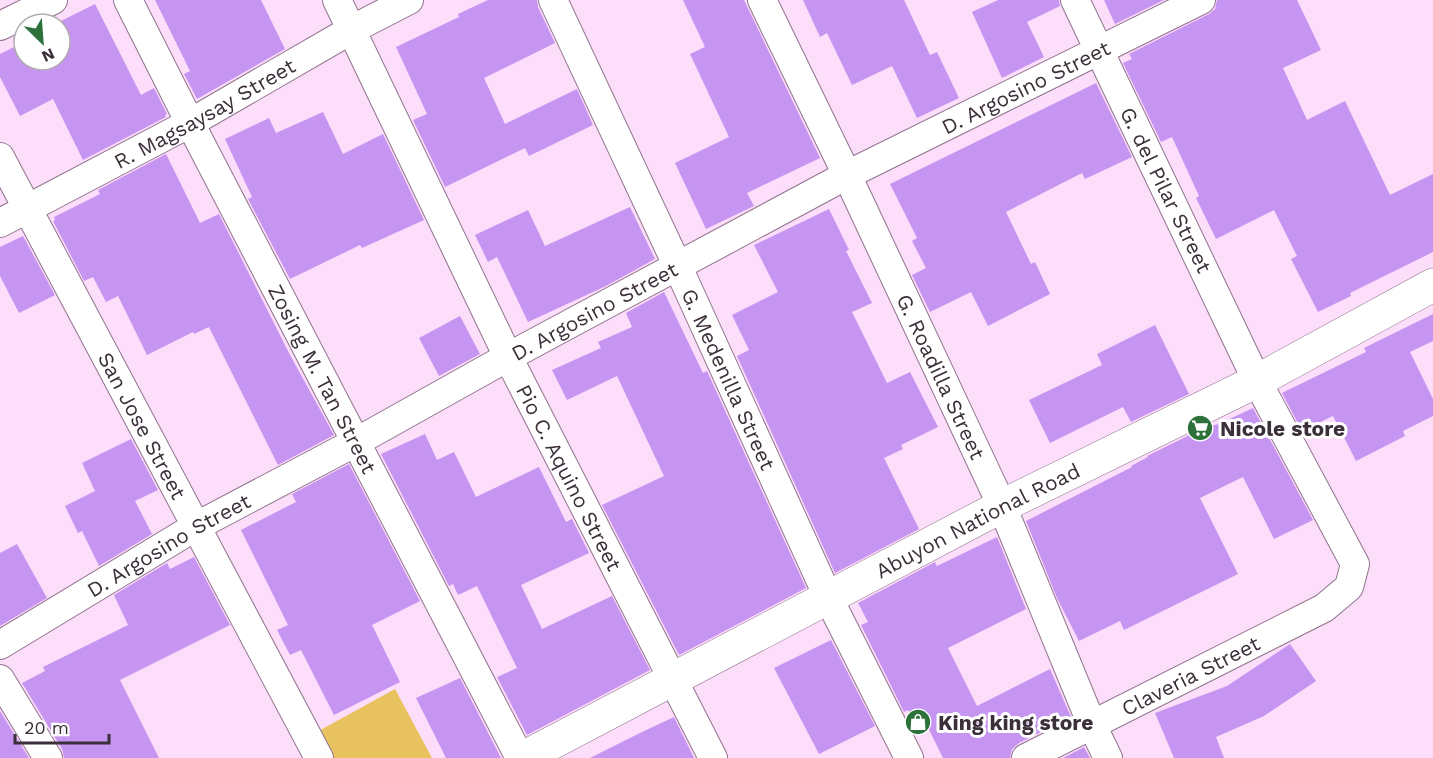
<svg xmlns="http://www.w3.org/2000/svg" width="1433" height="758" viewBox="0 0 1433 758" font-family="'Work Sans',sans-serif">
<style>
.green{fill:#e8c25f}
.building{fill:#c694f1}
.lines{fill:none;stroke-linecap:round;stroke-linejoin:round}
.minor-casing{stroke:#8f738d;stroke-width:30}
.tertiary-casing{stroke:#8f738d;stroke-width:34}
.minor{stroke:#fff;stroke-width:28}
.tertiary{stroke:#fff;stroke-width:33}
.labels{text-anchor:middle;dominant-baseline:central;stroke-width:6;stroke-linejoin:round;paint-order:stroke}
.street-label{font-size:21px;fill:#3b2f3a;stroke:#fff}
.poi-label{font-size:21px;font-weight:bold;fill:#3b2f3a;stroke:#fff;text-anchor:start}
</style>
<rect width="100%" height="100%" fill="#fcddfa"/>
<path class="green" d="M 395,689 L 432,758 L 328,758 L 315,733 Z"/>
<path class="building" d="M 155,0 L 261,0 L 285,49 L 197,99 L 184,74 L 190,71 Z
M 488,0 L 537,0 L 538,7 L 555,43 L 484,78 L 505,124 L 577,89 L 593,125 L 529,156 L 525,148 L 445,187 L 413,120 L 427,114 L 396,47 L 459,17 L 458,14 Z
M 683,0 L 744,0 L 820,158 L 747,193 L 754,206 L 706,229 L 675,163 L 729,137 L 690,54 L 705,47 Z
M 803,0 L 904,0 L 930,55 L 937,52 L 959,98 L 917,118 L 892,66 L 852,85 L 827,33 L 820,37 Z
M 998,0 L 1059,0 L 1060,6 L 1027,22 L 1044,57 L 1002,78 L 972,12 Z
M 1104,0 L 1164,0 L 1115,24 Z
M 1217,0 L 1297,0 L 1321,50 L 1283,68 L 1307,120 L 1345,101 L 1390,195 L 1433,174 L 1433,252 L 1350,293 L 1351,296 L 1318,312 L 1291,259 L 1297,256 L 1274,210 L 1216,239 L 1196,198 L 1199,196 L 1172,137 L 1161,142 L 1123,63 L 1132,59 L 1129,54 L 1209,14 L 1215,9 Z
M 95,4 L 141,95 L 154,88 L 167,114 L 165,115 L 166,117 L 83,160 L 53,99 L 20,116 L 0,77 L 0,54 L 24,42 L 24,60 L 60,60 L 60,24 L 57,23 Z
M 1096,83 L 1132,157 L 1085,179 L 1082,173 L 1006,212 L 1031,264 L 1035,262 L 1050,294 L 988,326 L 971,292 L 930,312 L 912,275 L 926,268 L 912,241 L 917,238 L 890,184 Z
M 323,112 L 343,154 L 383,134 L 424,220 L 362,248 L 360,245 L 290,279 L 248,199 L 252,197 L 225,139 L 269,118 L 276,133 Z
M 166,154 L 200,223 L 219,214 L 290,355 L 334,435 L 278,465 L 209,327 L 194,334 L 193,332 L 147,355 L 118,296 L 106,302 L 93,277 L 84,281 L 53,221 L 55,220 L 54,217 L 100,194 L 98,190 Z
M 630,207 L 655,259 L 606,286 L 528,322 L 497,257 L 488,262 L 475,235 L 528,210 L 545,246 Z
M 829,209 L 849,250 L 846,251 L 872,303 L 852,312 L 887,383 L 910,372 L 938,427 L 901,445 L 903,449 L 884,458 L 919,529 L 835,573 L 737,356 L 749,350 L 732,315 L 778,292 L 754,245 Z
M 23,236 L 55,295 L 19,313 L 0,276 L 0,247 Z
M 664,292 L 703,373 L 707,371 L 806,588 L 679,655 L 602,505 L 664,476 L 617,376 L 567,400 L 552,370 L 601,348 L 598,342 L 632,327 L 626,313 Z
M 1433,314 L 1433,341 L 1410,352 L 1433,399 L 1433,416 L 1403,431 L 1405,436 L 1356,461 L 1333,416 L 1302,431 L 1282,393 L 1366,352 L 1364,348 Z
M 460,316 L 480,354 L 439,376 L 419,338 Z
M 1155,325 L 1189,394 L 1131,422 L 1123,407 L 1050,443 L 1029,400 L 1102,365 L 1097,354 Z
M 1253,408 L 1313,520 L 1274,539 L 1243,477 L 1200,498 L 1238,574 L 1124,630 L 1120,621 L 1079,641 L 1057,598 L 1026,521 L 1132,467 L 1131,466 L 1148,457 L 1147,456 L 1206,427 L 1219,424 Z
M 425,434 L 437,460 L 454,452 L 476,497 L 539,467 L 566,522 L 572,519 L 589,553 L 521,585 L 542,629 L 612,596 L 650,670 L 527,735 L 497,677 L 517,668 L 477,586 L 458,595 L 453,584 L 449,586 L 381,454 Z
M 131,439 L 158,490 L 135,501 L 152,534 L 99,566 L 82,531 L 78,533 L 65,506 L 95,491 L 82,463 Z
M 349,464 L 420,601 L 372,625 L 400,682 L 334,715 L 301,650 L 290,655 L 277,630 L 288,625 L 241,530 L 296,502 L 292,494 Z
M 997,537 L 1026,609 L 948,648 L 977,706 L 1050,669 L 1071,717 L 1019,743 L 1012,749 L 1010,758 L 943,758 L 920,711 L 911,715 L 908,710 L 904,712 L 861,625 L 868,622 L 858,603 L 935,562 L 937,566 Z
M 17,544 L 47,598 L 0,626 L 0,553 Z
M 194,557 L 230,625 L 120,680 L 159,758 L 64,758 L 62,749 L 22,683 L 45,671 L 43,667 L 128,625 L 114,595 L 167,563 L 170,569 Z
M 831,640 L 875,726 L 819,754 L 774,668 Z
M 1290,644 L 1316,681 L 1264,716 L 1216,737 L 1224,758 L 1174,758 L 1155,713 L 1227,686 Z
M 460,678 L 501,758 L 446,758 L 416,698 Z
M 0,711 L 29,758 L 0,758 Z
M 674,717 L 694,758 L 590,758 L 640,733 Z
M 1084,747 L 1090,758 L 1063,758 Z"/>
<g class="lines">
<g class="minor-casing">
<g id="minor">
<path id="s1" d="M 128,0 L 190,123 L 520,758"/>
<path id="s2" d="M 337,0 L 508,357 L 713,758"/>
<path id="s3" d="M 553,0 L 678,267 L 828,597 L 909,758"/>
<path id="s4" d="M 762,0 L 847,175 L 1002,506 L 1092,725 L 1108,758"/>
<path d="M 0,26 L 53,0"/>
<path id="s5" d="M 0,157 L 319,758"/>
<path id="s6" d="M 0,223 L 190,123 L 351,30 L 409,0"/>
<path id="s7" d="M 0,645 L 195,527 L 356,442 L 508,357 L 847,175 L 1201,0"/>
<path d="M 0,679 L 48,758"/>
<path id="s8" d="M 1026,758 L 1324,608 L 1349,587 L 1355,564 L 1257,381 L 1075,0"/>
</g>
</g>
<g class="tertiary-casing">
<g id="tertiary">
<path id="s9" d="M 523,758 L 1002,506 L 1257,381 L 1433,285"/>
</g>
</g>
<use href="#minor" class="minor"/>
<use href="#tertiary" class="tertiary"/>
</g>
<defs>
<g id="supermarket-disc" transform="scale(1.35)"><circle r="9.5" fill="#2d713b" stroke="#fff"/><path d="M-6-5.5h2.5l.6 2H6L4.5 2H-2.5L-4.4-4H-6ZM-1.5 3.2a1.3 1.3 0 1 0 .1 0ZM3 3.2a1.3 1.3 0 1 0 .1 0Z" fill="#fff"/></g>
<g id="shop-disc" transform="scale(1.35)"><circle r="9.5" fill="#2d713b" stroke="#fff"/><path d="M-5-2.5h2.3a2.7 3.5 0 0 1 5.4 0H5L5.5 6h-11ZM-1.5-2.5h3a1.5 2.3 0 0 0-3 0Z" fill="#fff"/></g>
</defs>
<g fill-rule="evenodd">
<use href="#supermarket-disc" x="1200" y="428"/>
<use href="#shop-disc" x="918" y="722"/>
</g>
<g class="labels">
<g class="street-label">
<text stroke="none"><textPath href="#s7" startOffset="1168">D. Argosino Street</textPath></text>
<text stroke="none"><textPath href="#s6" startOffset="232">R. Magsaysay Street</textPath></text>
<text transform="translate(1166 190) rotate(64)">G. del Pilar Street</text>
<text stroke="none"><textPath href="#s7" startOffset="682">D. Argosino Street</textPath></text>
<text stroke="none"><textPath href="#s4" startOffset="417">G. Roadilla Street</textPath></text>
<text stroke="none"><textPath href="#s1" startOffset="426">Zosing M. Tan Street</textPath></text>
<text stroke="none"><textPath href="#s3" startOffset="418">G. Medenilla Street</textPath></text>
<text stroke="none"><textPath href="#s5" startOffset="304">San Jose Street</textPath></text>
<text stroke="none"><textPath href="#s2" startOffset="531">Pio C. Aquino Street</textPath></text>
<text stroke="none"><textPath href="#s9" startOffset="513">Abuyon National Road</textPath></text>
<text stroke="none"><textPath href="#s7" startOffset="196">D. Argosino Street</textPath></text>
<text stroke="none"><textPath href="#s8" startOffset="184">Claveria Street</textPath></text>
</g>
<g class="poi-label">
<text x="1220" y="428">Nicole store</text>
<text x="938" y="722">King king store</text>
</g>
</g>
<g transform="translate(42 42) rotate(155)"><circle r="28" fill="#ffffff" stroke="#b1acb0" stroke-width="1.5"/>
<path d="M0-4.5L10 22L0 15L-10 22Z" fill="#2d713b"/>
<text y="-9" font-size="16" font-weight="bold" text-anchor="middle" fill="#3b2f3a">N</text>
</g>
<path d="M15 734v9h94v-9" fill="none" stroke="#3b2f3a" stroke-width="3"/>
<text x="24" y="734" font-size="18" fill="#3b2f3a" stroke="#ffffff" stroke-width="4.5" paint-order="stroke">20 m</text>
</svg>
